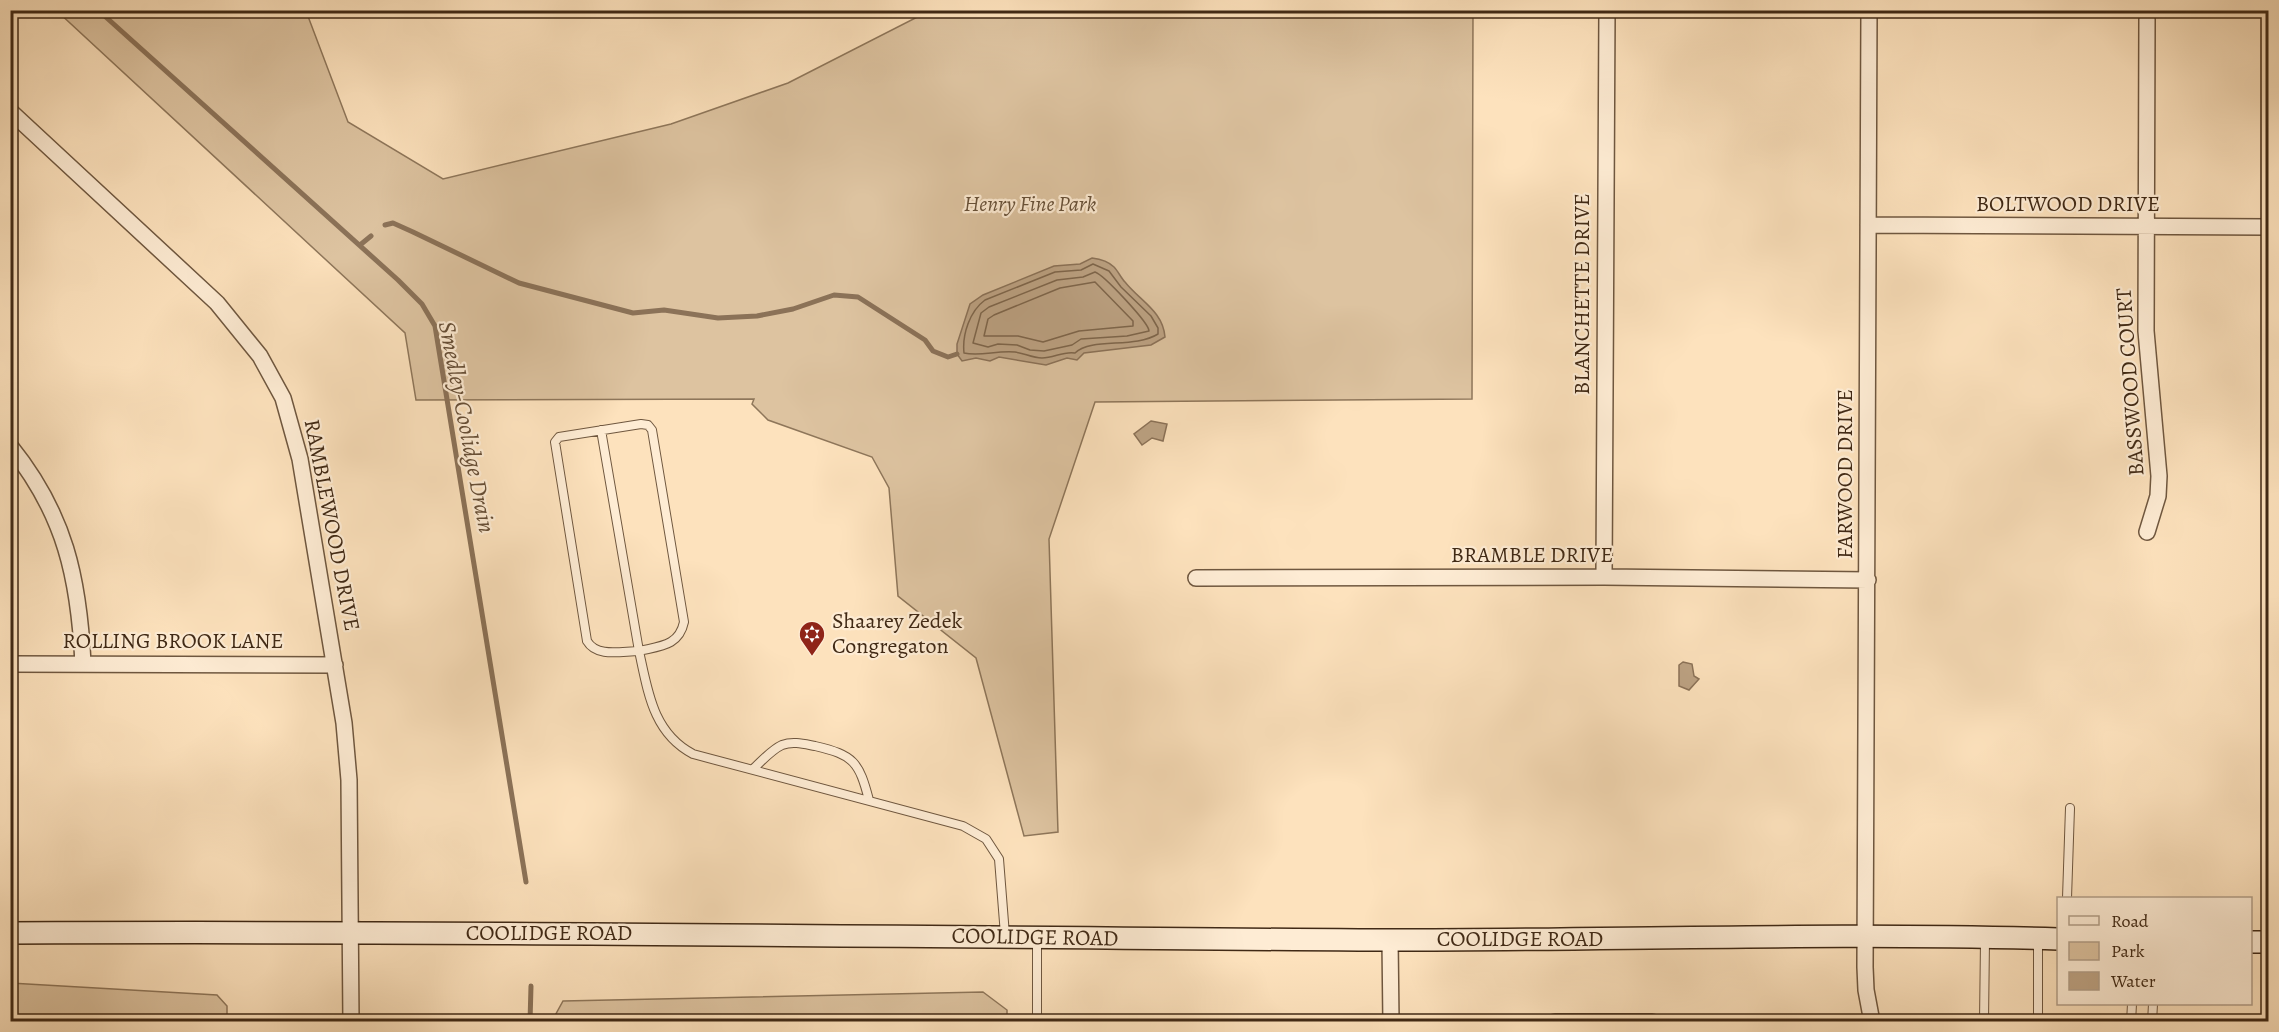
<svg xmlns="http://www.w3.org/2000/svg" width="2279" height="1032" viewBox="0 0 2279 1032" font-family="Alegreya,serif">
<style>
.green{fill:#ddc3a0;stroke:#8e765a;stroke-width:1.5}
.water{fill:#bda384;stroke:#8b7258;stroke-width:1.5}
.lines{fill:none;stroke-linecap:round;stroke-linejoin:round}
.shore{stroke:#7e664c;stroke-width:1.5}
.stream{stroke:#8b7258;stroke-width:5}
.lane-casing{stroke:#6f573f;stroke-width:10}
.street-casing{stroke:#6f573f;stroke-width:18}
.secondary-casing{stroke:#402915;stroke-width:24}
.lane{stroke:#feecd4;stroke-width:8}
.street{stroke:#feecd4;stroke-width:15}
.secondary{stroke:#feecd4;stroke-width:21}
.labels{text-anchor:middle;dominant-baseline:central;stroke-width:4.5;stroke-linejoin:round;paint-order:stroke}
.park-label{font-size:22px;font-style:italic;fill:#675038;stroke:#feecd4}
.street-label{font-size:22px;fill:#402915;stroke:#feecd4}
.poi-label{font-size:22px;fill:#402915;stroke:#feecd4;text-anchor:start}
.water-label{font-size:24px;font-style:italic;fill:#664e36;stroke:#feecd4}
</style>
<rect width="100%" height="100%" fill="#fde2bd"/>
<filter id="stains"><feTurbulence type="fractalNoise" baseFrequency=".00333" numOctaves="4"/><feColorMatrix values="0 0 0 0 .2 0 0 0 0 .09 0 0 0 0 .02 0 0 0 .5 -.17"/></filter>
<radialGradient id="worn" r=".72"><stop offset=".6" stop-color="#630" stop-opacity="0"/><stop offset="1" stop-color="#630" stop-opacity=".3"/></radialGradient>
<path class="green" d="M 57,11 L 306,11 L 348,122 L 443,179 L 671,124 L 788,83 L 929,11 L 1473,11 L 1472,399 L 1095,402 L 1049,539 L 1058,832 L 1024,836 L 976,658 L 898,596 L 889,488 L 872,457 L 768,420 L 752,404 L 754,399 L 416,400 L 405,333 Z
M 10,983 L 217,995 L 227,1006 L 227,1021 L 11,1021 Z
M 983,992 L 1007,1010 L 1007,1021 L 552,1021 L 563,1001 Z"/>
<path class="water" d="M 1092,258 C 1100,259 1108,261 1114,267 C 1118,271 1121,278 1125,282 C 1140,301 1163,311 1165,337 L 1151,345 L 1084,353 L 1077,360 L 1067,358 L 1046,365 L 999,357 L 990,361 L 976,358 L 962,361 L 957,354 L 957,344 L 970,304 L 983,295 L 1054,266 L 1080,264 Z
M 1151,421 L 1167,424 L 1163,441 L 1152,438 L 1142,445 L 1134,434 Z
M 1683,662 L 1692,664 L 1694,676 L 1699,679 L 1689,690 L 1679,686 L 1679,665 Z"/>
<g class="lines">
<path class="shore" d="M 1093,264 L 1109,271 L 1121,287 L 1151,316 L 1158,328 L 1158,334 C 1134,349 1092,337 1075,353 C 1063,351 1054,358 1042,358 C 1032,358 1024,353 1015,352 C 997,350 980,357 964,353 C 962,334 970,311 985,300 L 1055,272 L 1081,270 Z
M 1095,272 C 1104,275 1149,323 1149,331 L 1127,336 L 1081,339 L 1072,345 L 1044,351 L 1030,350 L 1017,345 L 998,344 L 988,347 L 973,343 L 981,313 L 989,307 L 1057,280 L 1083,277 Z
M 1095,282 L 1133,321 L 1133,326 L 1079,331 L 1043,342 L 1018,336 L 984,336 L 988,319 L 994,315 L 1060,288 Z"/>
<path class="stream" d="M 98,10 L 398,280 L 422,304 L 435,326 L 526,882
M 385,225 L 393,223 L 413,232 L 519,283 L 633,313 L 664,310 L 718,318 L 757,316 L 793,309 L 834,295 L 858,297 L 925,340 L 933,351 L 948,357 L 957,354
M 360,245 L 371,236
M 530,1022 L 531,986"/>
<g class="lane-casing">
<path id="lane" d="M 601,430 L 639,651 C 622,651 597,658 587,641 L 555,442 L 559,437 L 641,424 L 648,425 L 652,430 L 684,622 C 679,646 660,646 639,651 C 648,692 653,733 693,754 L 963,826 L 986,839 L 999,859 L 1005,935
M 753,769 C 762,761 771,750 782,745 C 793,741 804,744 815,746 C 854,755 859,762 869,800
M 2067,898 L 2070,808
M 1037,939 L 1037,1022
M 1984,1022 L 1985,940
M 2038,1022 L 2038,940
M 2131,1022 L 2132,1004
M 2152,1022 L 2153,1004"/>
</g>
<g class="street-casing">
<path id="street" d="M 1869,10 L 1865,967 L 1866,990 L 1872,1022
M 2147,19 L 2146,331 L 2159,476 L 2158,496 L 2147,532
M 10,111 L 217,303 L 260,356 L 283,398 L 300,459 L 344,723 L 349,780 L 351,1022
M 1868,225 L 2268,227
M 10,446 C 65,514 79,578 83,664
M 1604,577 L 1607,10
M 1196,578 L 1604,577 L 1868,580
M 10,664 L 335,665
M 1390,940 L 1391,1022
M 1555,1022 L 1652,1022"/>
</g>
<g class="secondary-casing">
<path id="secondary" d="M 10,933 C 460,931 909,937 1359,940 C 1592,941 1825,932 2058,939
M 2250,942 L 2268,942"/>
</g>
<use href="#lane" class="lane"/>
<use href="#street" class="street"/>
<use href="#secondary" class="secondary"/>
</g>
<defs>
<g id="synagogue-pin" transform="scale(1.35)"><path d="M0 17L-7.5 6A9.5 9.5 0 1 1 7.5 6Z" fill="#8f2418" stroke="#feecd4"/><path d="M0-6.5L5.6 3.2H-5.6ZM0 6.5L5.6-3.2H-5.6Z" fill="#fff"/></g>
</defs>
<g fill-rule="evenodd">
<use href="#synagogue-pin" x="812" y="634"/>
</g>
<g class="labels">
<g class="park-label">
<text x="1030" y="204">Henry Fine Park</text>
</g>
<g class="street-label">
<text x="2068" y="204">BOLTWOOD DRIVE</text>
<text transform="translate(1582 294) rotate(-90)">BLANCHETTE DRIVE</text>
<text transform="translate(2130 382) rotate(-94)">BASSWOOD COURT</text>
<text transform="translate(1845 474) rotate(-90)">FARWOOD DRIVE</text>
<text transform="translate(332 525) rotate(79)">RAMBLEWOOD DRIVE</text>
<text x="1532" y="555">BRAMBLE DRIVE</text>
<text x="173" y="641">ROLLING BROOK LANE</text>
<text x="549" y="933">COOLIDGE ROAD</text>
<text transform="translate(1035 937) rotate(1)">COOLIDGE ROAD</text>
<text x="1520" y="939">COOLIDGE ROAD</text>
</g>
<g class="poi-label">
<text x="832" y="621">Shaarey Zedek<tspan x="832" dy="25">Congregaton</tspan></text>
</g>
<g class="water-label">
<text transform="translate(467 427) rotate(79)">Smedley-Coolidge Drain</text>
</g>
</g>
<rect width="2279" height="1032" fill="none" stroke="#fde2bd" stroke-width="36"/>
<rect x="12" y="12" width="2255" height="1008" fill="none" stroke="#402915" stroke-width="3"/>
<rect x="18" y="18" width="2243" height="996" fill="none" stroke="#402915" stroke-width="1.5"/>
<rect x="2057" y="897" width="195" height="108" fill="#feecd4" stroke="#b29e88" stroke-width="1.5"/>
<rect x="2069" y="916" width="30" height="9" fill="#feecd4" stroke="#b29e88" stroke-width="1.5"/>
<text x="2111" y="927" font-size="18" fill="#402915">Road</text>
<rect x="2069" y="942" width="30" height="18" fill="#ddc3a0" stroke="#b29e88" stroke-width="1.5"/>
<text x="2111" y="957" font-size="18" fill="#402915">Park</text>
<rect x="2069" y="972" width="30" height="18" fill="#bda384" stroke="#b29e88" stroke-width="1.5"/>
<text x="2111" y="987" font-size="18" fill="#402915">Water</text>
<rect width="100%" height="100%" filter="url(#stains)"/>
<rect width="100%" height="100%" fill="url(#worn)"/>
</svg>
